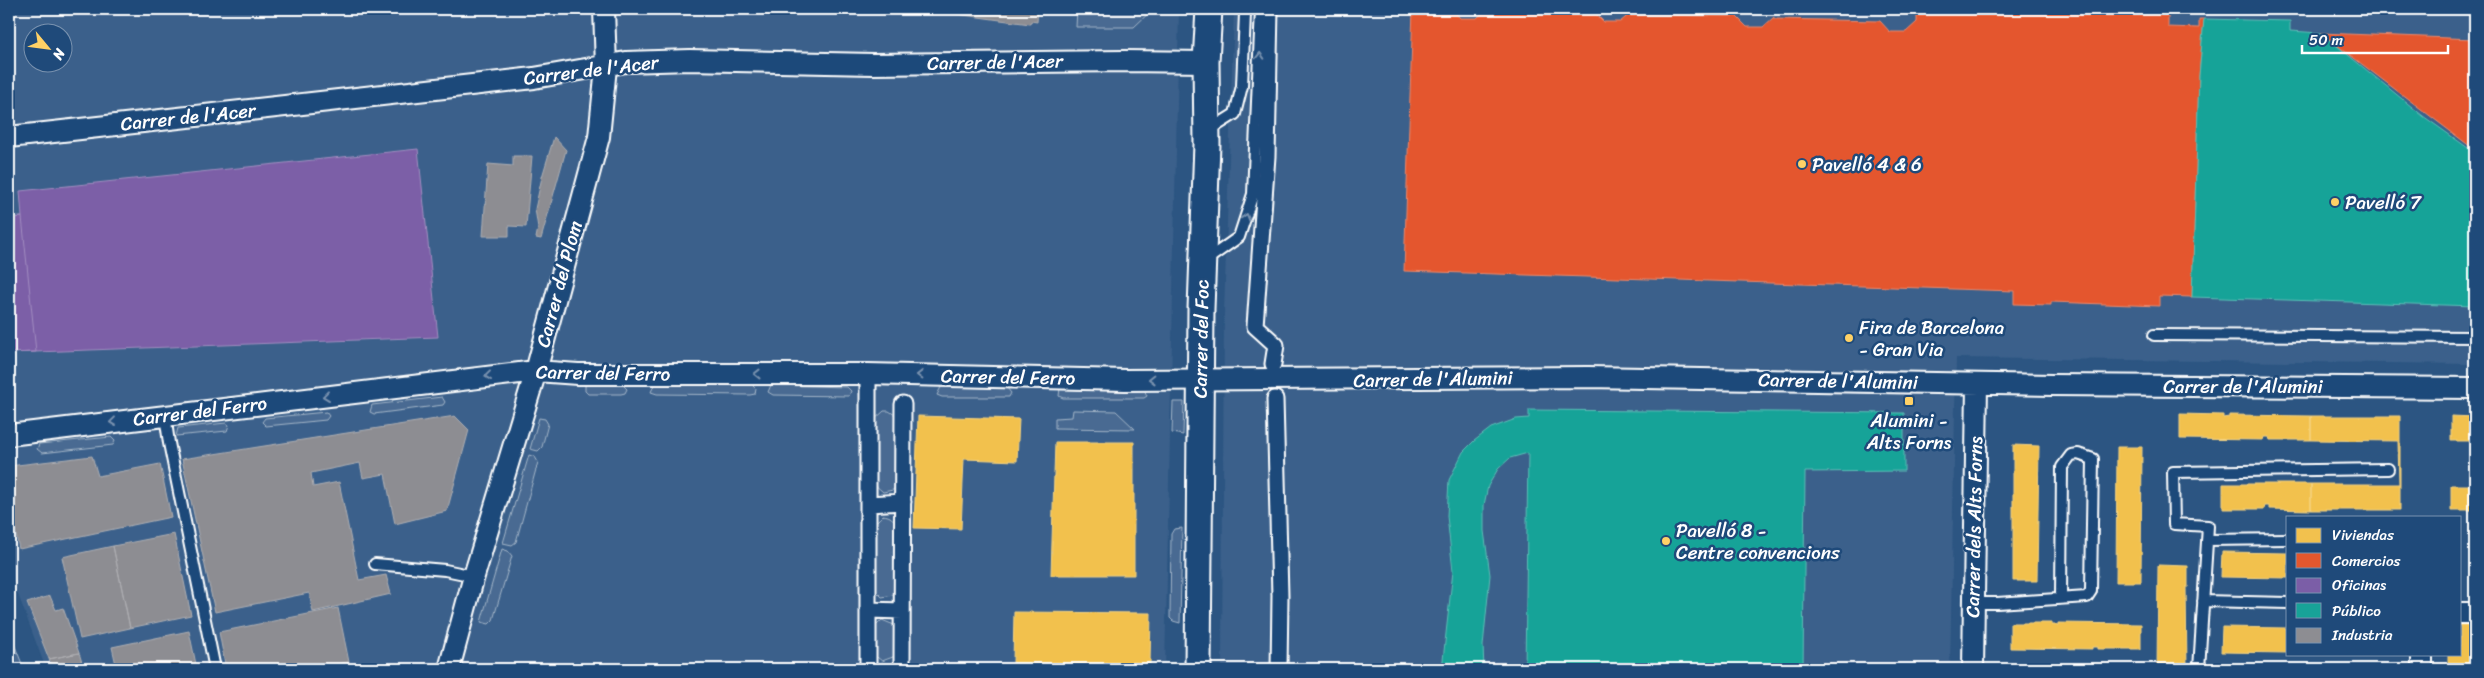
<svg xmlns="http://www.w3.org/2000/svg" width="2484" height="678" viewBox="0 0 2484 678" font-family="Sriracha,sans-serif">
<style>
.built{fill:#3b618b;fill-rule:evenodd}
.green{fill:#486b92;stroke:#a4b5c8}
.homes{fill:#f2c14e;stroke:#f6d483}
.shops{fill:#e4572e;stroke:#ec896d}
.offices{fill:#7b5ea7;stroke:#a38ec1}
.public{fill:#17a398;stroke:#5dbfb7}
.industry{fill:#8d8d92;stroke:#afafb3}
.lines{fill:none;stroke-linecap:round;stroke-linejoin:round}
.service-casing{stroke:#fff;stroke-width:14}
.pedestrian-casing{stroke:#fff;stroke-width:19}
.minor-casing{stroke:#fff;stroke-width:24}
.tertiary-casing{stroke:#fff;stroke-width:29}
.service{stroke:#1f4a7a;stroke-width:10}
.pedestrian{stroke:#1f4a7a;stroke-width:15}
.minor{stroke:#1f4a7a;stroke-width:20}
.tertiary{stroke:#1f4a7a;stroke-width:25}
.oneway{stroke:#7992af}
.poi-dot{fill:#ffd166;stroke:#1f4a7a;stroke-width:2}
.labels{text-anchor:middle;dominant-baseline:central;stroke-width:5;stroke-linejoin:round;paint-order:stroke}
.street-label{font-size:19px;fill:#fff;stroke:#1f4a7a}
.poi-label{font-size:19px;fill:#fff;stroke:#1f4a7a;text-anchor:start}
</style>
<rect width="100%" height="100%" fill="#2c5582"/>
<filter id="ink" filterUnits="userSpaceOnUse"><feTurbulence type="fractalNoise" baseFrequency=".02" numOctaves="2"/><feDisplacementMap in="SourceGraphic" scale="10" xChannelSelector="R" yChannelSelector="G"/><feConvolveMatrix kernelMatrix="1 2 1 2 8 2 1 2 1" color-interpolation-filters="sRGB"/></filter>
<g filter="url(#ink)">
<path class="built" d="M 9,9 L 1179,9 L 1165,669 L 46,669 L 9,570 ZM 32,32 L 62,32 L 62,62 L 32,62 Z
M 1234,9 L 2475,9 L 2475,364 L 1956,358 L 1950,669 L 1222,669 L 1224,314 Z"/>
<path class="green" d="M 1077,9 L 1153,9 L 1134,27 L 1076,27 Z
M 588,384 L 623,385 L 627,389 L 625,393 L 621,394 L 588,394 L 585,391 L 585,386 Z
M 654,385 L 752,385 L 756,389 L 755,394 L 750,395 L 657,394 L 651,392 Z
M 771,385 L 847,387 L 851,391 L 849,396 L 773,395 L 768,392 Z
M 941,387 L 1007,388 L 1011,393 L 1009,397 L 942,397 L 937,395 Z
M 1060,388 L 1144,389 L 1147,396 L 1144,398 L 1063,398 L 1059,396 Z
M 442,397 L 445,402 L 443,405 L 374,414 L 370,412 L 372,405 Z
M 1173,402 L 1184,402 L 1183,435 L 1172,433 Z
M 1073,410 L 1116,411 L 1135,429 L 1055,428 L 1055,418 L 1072,417 Z
M 884,411 L 889,411 L 895,415 L 897,484 L 893,490 L 883,492 L 874,484 L 874,420 Z
M 326,412 L 329,416 L 326,420 L 266,426 L 262,422 L 265,418 Z
M 539,418 L 545,419 L 548,424 L 542,447 L 538,451 L 530,449 Z
M 226,423 L 229,425 L 227,431 L 176,436 L 178,428 Z
M 111,437 L 115,441 L 113,445 L 42,453 L 37,449 L 39,444 Z
M 529,455 L 535,457 L 538,462 L 516,542 L 512,545 L 503,543 Z
M 883,515 C 891,516 894,519 896,526 L 896,589 L 893,595 L 882,597 L 874,589 L 874,524 Z
M 1182,528 L 1180,623 L 1173,621 L 1170,618 L 1171,534 L 1174,529 Z
M 502,549 L 508,551 L 512,556 L 493,620 L 489,624 L 481,622 Z
M 882,620 L 894,625 C 897,634 897,648 893,657 L 882,661 L 873,654 L 873,629 Z
M 9,631 L 24,669 L 9,669 Z"/>
<path class="homes" d="M 2180,414 L 2223,415 L 2223,418 L 2229,417 L 2229,415 L 2311,416 L 2311,440 L 2270,440 L 2269,437 L 2264,437 L 2263,440 L 2180,439 Z
M 918,416 L 1019,419 L 1017,461 L 964,459 L 961,529 L 914,528 Z
M 2311,416 L 2400,416 L 2400,510 L 2311,510 L 2311,484 L 2399,484 L 2398,441 L 2311,440 Z
M 2451,416 L 2475,417 L 2475,441 L 2451,441 Z
M 1055,442 L 1134,442 L 1134,575 L 1051,575 Z
M 2013,445 L 2039,446 L 2037,581 L 2013,581 Z
M 2117,447 L 2142,447 L 2141,582 L 2116,582 Z
M 2223,484 L 2311,484 L 2311,510 L 2269,509 L 2269,506 L 2265,506 L 2264,509 L 2223,509 Z
M 2451,485 L 2475,485 L 2475,510 L 2451,510 Z
M 2222,552 L 2288,553 L 2288,578 L 2221,577 Z
M 2158,565 L 2188,566 L 2188,587 L 2186,587 L 2187,669 L 2157,669 Z
M 1014,612 L 1151,613 L 1150,664 L 1013,663 Z
M 2010,623 L 2052,623 L 2052,625 L 2058,625 L 2058,623 L 2141,624 L 2141,649 L 2098,649 L 2098,647 L 2092,647 L 2092,649 L 2010,648 Z
M 2460,625 L 2475,625 L 2475,669 L 2448,669 L 2448,654 L 2460,654 Z
M 2222,627 L 2288,628 L 2288,653 L 2221,652 Z"/>
<path class="shops" d="M 1413,9 L 1452,9 L 1460,18 L 1477,18 L 1487,9 L 1487,11 L 1594,12 L 1604,22 L 1620,22 L 1631,13 L 1631,15 L 1736,16 L 1747,27 L 1763,27 L 1774,17 L 1774,19 L 1880,21 L 1890,32 L 1906,32 L 1917,22 L 1917,9 L 2168,9 L 2168,27 L 2199,28 L 2199,19 L 2204,19 L 2199,76 L 2192,297 L 2159,296 L 2159,306 L 2051,302 L 2051,305 L 2014,304 L 2014,291 L 1404,271 Z
M 2321,33 L 2475,39 L 2475,150 Z"/>
<path class="offices" d="M 418,149 L 438,337 L 9,353 L 9,218 L 22,217 L 20,191 Z
M 22,217 L 36,352 L 9,353 L 9,218 Z"/>
<path class="public" d="M 2204,19 L 2290,21 L 2290,31 L 2321,33 L 2423,116 L 2475,153 L 2475,306 L 2192,297 L 2199,76 Z
M 1529,410 L 1904,413 L 1904,471 L 1805,472 L 1803,669 L 1525,669 L 1528,453 L 1510,458 L 1498,469 L 1488,486 L 1484,505 L 1484,531 L 1490,575 L 1483,646 L 1484,669 L 1442,669 L 1453,571 L 1447,516 L 1449,480 L 1463,452 L 1474,441 L 1491,428 L 1516,419 L 1529,418 Z"/>
<path class="industry" d="M 919,9 L 1038,9 L 1037,22 L 1031,21 L 1030,24 Z
M 554,137 L 566,150 L 541,239 L 536,238 L 538,228 L 535,209 L 542,177 Z
M 513,156 L 532,156 L 526,227 L 509,226 L 509,236 L 483,236 L 488,164 L 513,166 Z
M 455,416 L 469,430 L 447,511 L 395,524 L 385,474 L 363,478 L 360,463 L 311,473 L 313,487 L 339,482 L 359,580 L 386,575 L 391,594 L 313,612 L 309,593 L 215,612 L 182,459 Z
M 92,456 L 98,476 L 160,464 L 171,517 L 19,549 L 9,501 L 9,466 Z
M 174,534 L 191,615 L 130,628 L 113,546 Z
M 113,546 L 130,628 L 80,639 L 62,557 Z
M 50,596 L 56,610 L 63,608 L 79,653 L 49,659 L 27,603 Z
M 338,608 L 349,662 L 311,669 L 226,669 L 219,632 Z
M 189,631 L 197,669 L 117,669 L 112,647 Z
M 79,653 L 84,669 L 53,669 L 49,659 Z
M 349,662 L 350,669 L 311,669 Z"/>
<g class="lines">
<g class="service-casing">
<path id="service" d="M 1208,131 L 1235,114 L 1242,86 L 1245,13
M 1205,261 L 1239,237 L 1253,194 L 1261,9
M 2154,335 L 2475,337
M 165,415 L 169,443 L 215,669
M 2207,540 L 2288,539
M 375,564 L 445,570 L 474,576
M 2203,601 L 2288,603
M 1973,603 L 1997,603 L 2087,597 L 2091,591 L 2093,459 L 2078,454 L 2071,455 L 2062,467 L 2061,598
M 2199,669 L 2208,526 L 2174,524 L 2173,472 L 2388,469"/>
</g>
<g class="pedestrian-casing">
<path id="pedestrian" d="M 1270,9 L 1267,156 L 1255,326 L 1276,345 L 1273,364
M 868,374 L 868,669
M 1275,399 L 1280,596 L 1279,669
M 868,504 L 903,502
M 868,610 L 902,611
M 902,669 L 903,404"/>
</g>
<g class="minor-casing">
<path id="minor" d="M 9,137 L 534,78 L 626,62 L 690,60 L 873,64 L 1125,61 L 1206,62
M 9,435 L 536,371 L 578,374 L 868,374 L 1125,380 L 1588,377 L 2052,385 L 2475,388
M 2460,613 L 2475,613
M 449,669 L 474,576 L 536,371 L 599,137 L 606,67 L 604,9
M 1973,669 L 1977,384
M 2422,669 L 2422,654"/>
</g>
<g class="tertiary-casing">
<path id="tertiary" d="M 1198,669 L 1201,309 L 1207,144 L 1206,62 L 1209,9"/>
</g>
<use href="#service" class="service"/>
<use href="#pedestrian" class="pedestrian"/>
<use href="#minor" class="minor"/>
<use href="#tertiary" class="tertiary"/>
</g>
<defs><path id="oneway-chevron" d="M-2-3.5L2.5 0L-2 3.5" fill="none" stroke-width="1.6" stroke-linecap="round" stroke-linejoin="round" transform="scale(1.25)"/></defs>
<g class="oneway">
<use href="#oneway-chevron" transform="translate(1260 56) rotate(-88)"/>
<use href="#oneway-chevron" transform="translate(1246 217) rotate(-73)"/>
<use href="#oneway-chevron" transform="translate(757 374) rotate(180)"/>
<use href="#oneway-chevron" transform="translate(920 375) rotate(-179)"/>
<use href="#oneway-chevron" transform="translate(488 376) rotate(173)"/>
<use href="#oneway-chevron" transform="translate(1152 379) rotate(179)"/>
<use href="#oneway-chevron" transform="translate(326 396) rotate(173)"/>
<use href="#oneway-chevron" transform="translate(113 422) rotate(173)"/>
</g>
</g>
<g class="poi-dot">
<circle cx="1802" cy="164" r="5"/>
<circle cx="2335" cy="202" r="5"/>
<circle cx="1849" cy="338" r="5"/>
<rect x="1904" y="396" width="10" height="10" rx="2.5"/>
<circle cx="1666" cy="541" r="5"/>
</g>
<g class="labels">
<g class="street-label">
<text transform="translate(995 62) rotate(-1)">Carrer de l'Acer</text>
<text transform="translate(591 70) rotate(-7)">Carrer de l'Acer</text>
<text transform="translate(188 117) rotate(-6)">Carrer de l'Acer</text>
<text transform="translate(559 284) rotate(-75)">Carrer del Plom</text>
<text transform="translate(1201 339) rotate(-89)">Carrer del Foc</text>
<text transform="translate(603 373) rotate(1)">Carrer del Ferro</text>
<text transform="translate(1008 377) rotate(1)">Carrer del Ferro</text>
<text transform="translate(1433 379) rotate(-1)">Carrer de l'Alumini</text>
<text transform="translate(1838 381) rotate(1)">Carrer de l'Alumini</text>
<text x="2243" y="386">Carrer de l'Alumini</text>
<text transform="translate(200 411) rotate(-7)">Carrer del Ferro</text>
<text transform="translate(1974 527) rotate(-89)">Carrer dels Alts Forns</text>
</g>
<g class="poi-label">
<text x="1812" y="164">Pavelló 4 &amp; 6</text>
<text x="2345" y="202">Pavelló 7</text>
<text x="1859" y="327">Fira de Barcelona<tspan x="1859" dy="22">- Gran Via</tspan></text>
<text x="1909" y="420" text-anchor="middle">Alumini -<tspan x="1909" dy="22">Alts Forns</tspan></text>
<text x="1676" y="530">Pavelló 8 -<tspan x="1676" dy="22">Centre convencions</tspan></text>
</g>
</g>
<rect width="2484" height="678" fill="none" stroke="#1f4a7a" stroke-width="30"/>
<rect x="15" y="15" width="2454" height="648" fill="none" stroke="#fff" stroke-width="2" filter="url(#ink)"/>
<rect x="2286" y="516" width="175" height="140" fill="#1f4a7a" stroke="#7992af"/>
<rect x="2296" y="528" width="25" height="15" fill="#f2c14e" stroke="#7992af"/>
<text x="2332" y="540" font-size="15" fill="#ffffff">Viviendas</text>
<rect x="2296" y="553" width="25" height="15" fill="#e4572e" stroke="#7992af"/>
<text x="2332" y="566" font-size="15" fill="#ffffff">Comercios</text>
<rect x="2296" y="578" width="25" height="15" fill="#7b5ea7" stroke="#7992af"/>
<text x="2332" y="590" font-size="15" fill="#ffffff">Oficinas</text>
<rect x="2296" y="603" width="25" height="15" fill="#17a398" stroke="#7992af"/>
<text x="2332" y="616" font-size="15" fill="#ffffff">Público</text>
<rect x="2296" y="628" width="25" height="15" fill="#8d8d92" stroke="#7992af"/>
<text x="2332" y="640" font-size="15" fill="#ffffff">Industria</text>
<g transform="translate(48 48) rotate(119)"><circle r="24" fill="#1f4a7a" stroke="#7992af"/>
<path d="M0-4L9 19L0 12L-9 19Z" fill="#ffd166"/>
<text y="-8" font-size="14" font-weight="bold" text-anchor="middle" fill="#ffffff">N</text>
</g>
<path d="M2302 45v8h146v-8" fill="none" stroke="#ffffff" stroke-width="2.5"/>
<text x="2309" y="45" font-size="15" fill="#ffffff" stroke="#1f4a7a" stroke-width="4" paint-order="stroke">50 m</text>
</svg>
